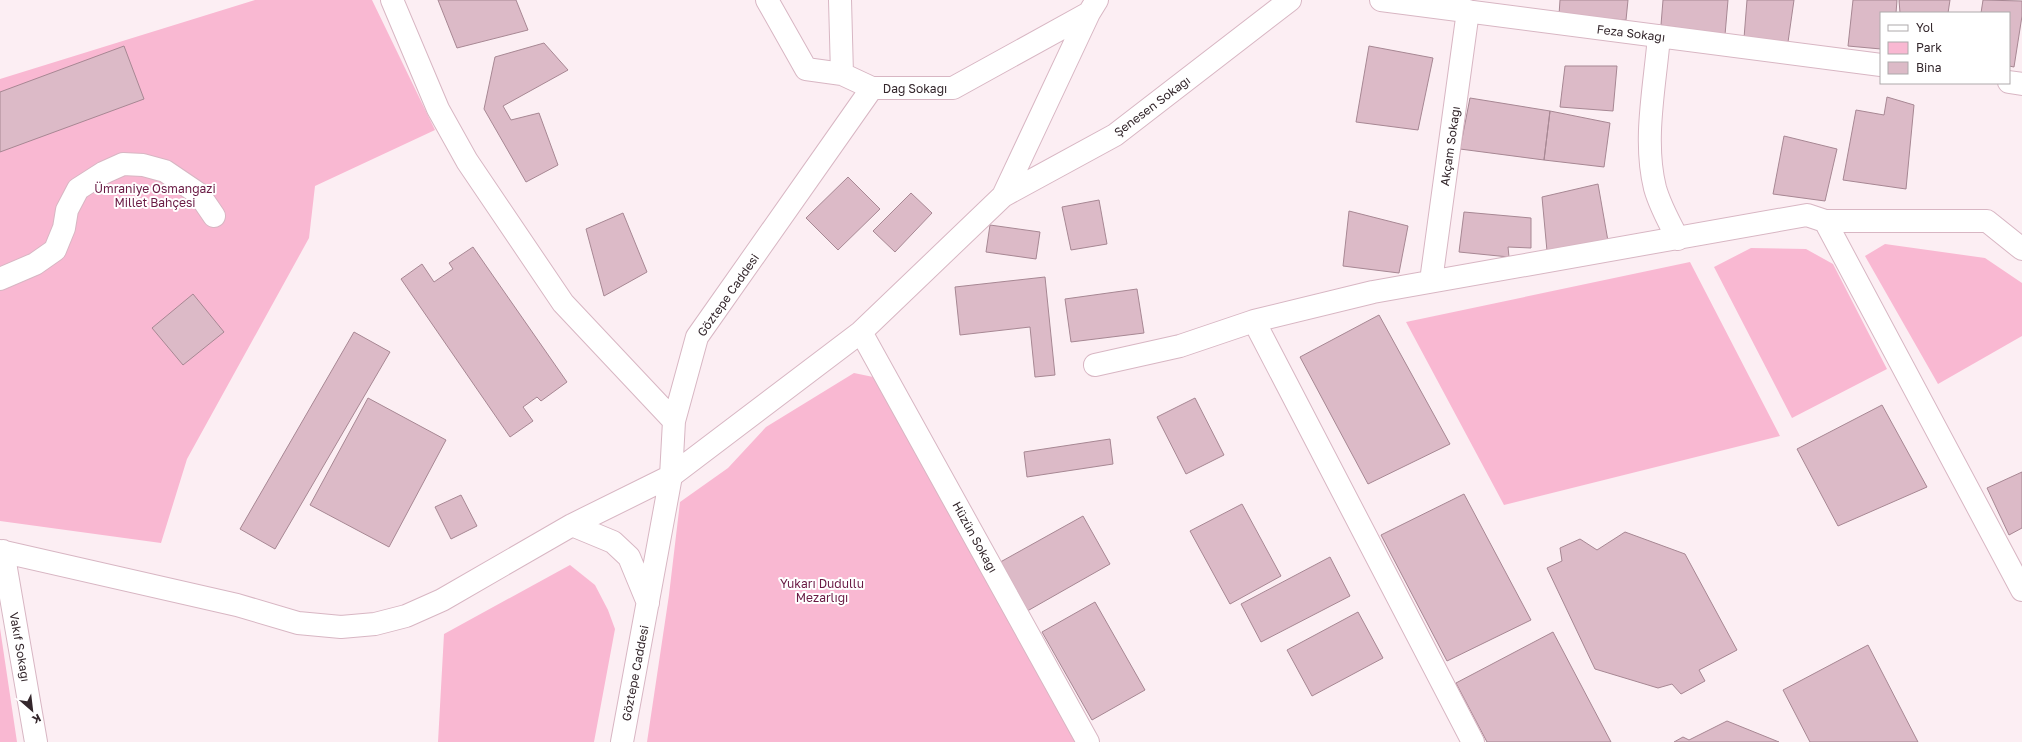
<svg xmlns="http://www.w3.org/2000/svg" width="2022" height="742" viewBox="0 0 2022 742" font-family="'Golos Text',sans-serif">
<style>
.green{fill:#f9b8d2}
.building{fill:#dcbac7;stroke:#a78793}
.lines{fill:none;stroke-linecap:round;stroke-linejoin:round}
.minor-casing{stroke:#d8b6c3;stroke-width:24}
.minor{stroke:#fff;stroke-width:22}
.labels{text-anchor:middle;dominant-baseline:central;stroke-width:4;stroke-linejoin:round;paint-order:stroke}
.street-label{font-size:12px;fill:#34272c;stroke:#fff}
.park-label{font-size:12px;fill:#691943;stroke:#fff}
</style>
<rect width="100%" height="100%" fill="#fceef3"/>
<path class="green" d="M 255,0 L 372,0 L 435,130 L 315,186 L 309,238 L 187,459 L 161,543 L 0,521 L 0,79 Z
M 1885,244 L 1985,258 L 2022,283 L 2022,336 L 1938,384 L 1865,256 Z
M 1751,248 L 1806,249 L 1833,264 L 1887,369 L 1792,418 L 1714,267 Z
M 1690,262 L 1780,436 L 1504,505 L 1406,322 Z
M 854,373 L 878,378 L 1082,742 L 647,742 L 669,595 L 680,502 L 728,468 L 766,427 Z
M 570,565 L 595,585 L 608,610 L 615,629 L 594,742 L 438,742 L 444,634 Z
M 0,628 L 17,742 L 0,742 Z"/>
<path class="building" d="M 438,0 L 516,0 L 528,30 L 457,48 Z
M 1560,0 L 1628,0 L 1626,20 L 1559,15 Z
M 1663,0 L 1728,0 L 1725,35 L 1661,25 Z
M 1747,0 L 1794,0 L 1788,42 L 1744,38 Z
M 1853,0 L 1897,0 L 1896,13 L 1881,13 L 1881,49 L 1848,46 Z
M 1899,0 L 1950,0 L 1948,13 L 1900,13 Z
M 1983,0 L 2022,1 L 2022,16 L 2014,67 L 2009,66 L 2009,13 L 1981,13 Z
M 544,43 L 568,70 L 503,106 L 511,120 L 539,113 L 558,165 L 526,182 L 484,109 L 495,57 Z
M 124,46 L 144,99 L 0,152 L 0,92 Z
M 1369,46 L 1433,58 L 1418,130 L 1356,122 Z
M 1565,66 L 1617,66 L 1613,111 L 1560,107 Z
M 1887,97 L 1914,105 L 1906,189 L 1843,180 L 1856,110 L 1884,115 Z
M 1470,98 L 1550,111 L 1544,160 L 1460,149 Z
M 1550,111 L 1610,123 L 1604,167 L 1544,160 Z
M 1784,136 L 1837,149 L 1825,201 L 1773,194 Z
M 848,177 L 880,209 L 838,250 L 806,218 Z
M 1598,184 L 1608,241 L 1547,251 L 1542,197 Z
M 911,193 L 932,213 L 895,252 L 873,231 Z
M 1099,200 L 1107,244 L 1071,250 L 1062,207 Z
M 1349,211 L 1408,226 L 1399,273 L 1343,266 Z
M 1464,212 L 1531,218 L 1531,248 L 1508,247 L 1509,257 L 1459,252 Z
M 623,213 L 647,272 L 604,296 L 586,229 Z
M 990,225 L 1040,232 L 1036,259 L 986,252 Z
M 473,247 L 567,382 L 541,401 L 537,397 L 523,407 L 533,421 L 510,437 L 401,279 L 422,264 L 434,282 L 453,269 L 449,263 Z
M 1045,277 L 1055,375 L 1035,377 L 1030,327 L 960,335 L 955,287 Z
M 1137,289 L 1144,333 L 1071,342 L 1065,299 Z
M 193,294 L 224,332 L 183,365 L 152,328 Z
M 1379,315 L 1450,444 L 1368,484 L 1300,357 Z
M 354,332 L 390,352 L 275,549 L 240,529 Z
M 368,398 L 446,440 L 389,547 L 310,505 Z
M 1195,398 L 1224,455 L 1186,474 L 1157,417 Z
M 1882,405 L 1927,487 L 1838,526 L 1797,449 Z
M 1110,439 L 1113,464 L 1027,477 L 1024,452 Z
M 2022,472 L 2022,528 L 2009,535 L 1987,488 Z
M 1464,494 L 1531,620 L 1447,661 L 1381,535 Z
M 461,495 L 477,526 L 451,539 L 435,507 Z
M 1242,504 L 1281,576 L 1230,604 L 1190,531 Z
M 1083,516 L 1110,564 L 1022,614 L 995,565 Z
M 1625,532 L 1685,554 L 1737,650 L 1699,670 L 1705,681 L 1681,694 L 1672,684 L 1658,688 L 1595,669 L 1547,568 L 1562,561 L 1560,548 L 1580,539 L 1597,550 Z
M 1330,557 L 1350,596 L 1261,642 L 1241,604 Z
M 1095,602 L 1145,690 L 1092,720 L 1042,632 Z
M 1358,612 L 1383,658 L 1312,696 L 1287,650 Z
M 1553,632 L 1611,742 L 1487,742 L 1456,683 Z
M 1868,645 L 1918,742 L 1810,742 L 1783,690 Z
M 1727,721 L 1779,742 L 1674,742 L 1683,737 L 1689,740 Z"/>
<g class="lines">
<g class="minor-casing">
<path id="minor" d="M 392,0 L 438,109 L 467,161 L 563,303 L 674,421
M 767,0 L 806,69 L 842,74 L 872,88 L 953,88 L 1089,13
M 840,0 L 842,74
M 1381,0 L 1881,65
M 1659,36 C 1655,86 1643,140 1655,188 C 1660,206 1669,222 1678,239
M 2009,82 L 2022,84
M 1003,196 L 1115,135 L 1290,0
M 1825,221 L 2022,590
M 0,279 L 35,264 L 55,250 L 64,228 L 67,210 L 78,189 L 103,173 L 123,164 L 143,165 L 165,171 L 199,194 L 214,216
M 1431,281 L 1468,11
M 861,332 L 1088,742
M 1095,365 L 1180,346 L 1254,321
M 572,525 L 613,542 L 629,557 L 648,603
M 0,551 L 237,605 L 298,623 L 341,627 L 375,624 L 406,616 L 442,600 L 572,525 L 671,476 L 861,332 L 1003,196 L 1089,13 L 1097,0
M 3,551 L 36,742
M 622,742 L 671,476 L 674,421 L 697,337 L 872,88
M 1473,742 L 1254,321 L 1373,292 L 1807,215 L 1825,221 L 1987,221 L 2022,249"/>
</g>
<use href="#minor" class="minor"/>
</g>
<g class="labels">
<g class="street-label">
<text transform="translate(1631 33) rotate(7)">Feza Sokağı</text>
<text x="915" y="88">Dağ Sokağı</text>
<text transform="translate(1152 106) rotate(-37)">Şenesen Sokağı</text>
<text transform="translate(1450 146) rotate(-82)">Akçam Sokağı</text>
<text transform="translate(728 295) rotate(-55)">Göztepe Caddesi</text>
<text transform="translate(975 537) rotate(61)">Hüzün Sokağı</text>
<text transform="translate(20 647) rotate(80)">Vakıf Sokağı</text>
<text transform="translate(635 673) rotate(-79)">Göztepe Caddesi</text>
</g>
<g class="park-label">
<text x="155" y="188">Ümraniye Osmangazi<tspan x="155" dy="14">Millet Bahçesi</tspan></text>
<text x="822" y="583">Yukarı Dudullu<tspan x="822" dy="14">Mezarlığı</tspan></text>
</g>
</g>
<rect x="1880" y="12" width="130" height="72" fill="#ffffff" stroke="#aea9ab"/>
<rect x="1888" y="25" width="20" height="6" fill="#ffffff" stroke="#aea9ab"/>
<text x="1916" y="32" font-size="12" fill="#34272c">Yol</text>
<rect x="1888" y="42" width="20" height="12" fill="#f9b8d2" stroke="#aea9ab"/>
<text x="1916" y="52" font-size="12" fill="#34272c">Park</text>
<rect x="1888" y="62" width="20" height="12" fill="#dcbac7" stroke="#aea9ab"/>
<text x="1916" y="72" font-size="12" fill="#34272c">Bina</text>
<g transform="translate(32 710) rotate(152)" stroke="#ffffff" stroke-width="3" paint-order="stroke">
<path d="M0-3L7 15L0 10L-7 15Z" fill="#34272c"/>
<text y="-6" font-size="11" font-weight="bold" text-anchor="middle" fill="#34272c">K</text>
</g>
</svg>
